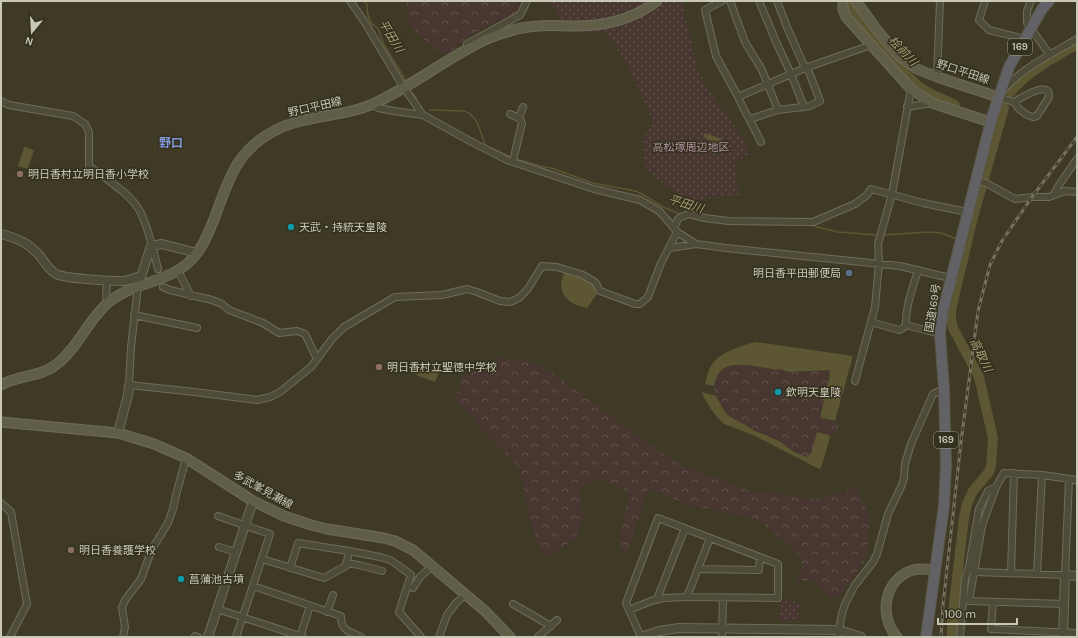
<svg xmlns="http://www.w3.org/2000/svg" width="1078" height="638" viewBox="0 0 1078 638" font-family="Karla,'Noto Sans JP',sans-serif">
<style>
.forest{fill:url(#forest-crowns)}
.park{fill:url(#park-dots)}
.water{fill:#5c5633}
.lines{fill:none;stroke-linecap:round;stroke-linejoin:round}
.stream{stroke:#5c5633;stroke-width:1.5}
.river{stroke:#5c5633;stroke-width:10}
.minor-casing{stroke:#6e6c5a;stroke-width:8}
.tertiary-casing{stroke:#6e6c5a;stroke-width:10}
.secondary-casing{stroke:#6e6c5a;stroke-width:11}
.trunk-casing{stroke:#595644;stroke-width:12}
.minor{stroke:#4e4b39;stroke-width:6}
.tertiary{stroke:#4e4b39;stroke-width:8}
.secondary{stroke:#615e48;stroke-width:9}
.trunk{stroke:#626266;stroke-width:10}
.rail-casing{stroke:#75715c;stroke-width:3}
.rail{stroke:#33301e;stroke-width:1.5;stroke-dasharray:4.5;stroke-linecap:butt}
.education-dot{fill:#8d6e63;stroke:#33301e;stroke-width:1.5}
.culture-dot{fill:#0f9aa8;stroke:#33301e;stroke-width:1.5}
.service-dot{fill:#5c6f8a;stroke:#33301e;stroke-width:1.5}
.labels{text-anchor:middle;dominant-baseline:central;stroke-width:3;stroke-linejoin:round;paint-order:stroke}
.shield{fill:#33301e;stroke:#9c9a88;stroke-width:1}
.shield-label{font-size:10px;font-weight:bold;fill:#c9c7b6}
.street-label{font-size:11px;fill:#c9c7b6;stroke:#33301e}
.park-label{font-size:11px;fill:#b292a2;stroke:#33301e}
.poi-label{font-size:11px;fill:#c9c7b6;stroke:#33301e;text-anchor:start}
.water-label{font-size:12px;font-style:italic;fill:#a79e70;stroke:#33301e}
.neighbourhood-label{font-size:12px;font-weight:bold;fill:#7f99d9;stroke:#33301e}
</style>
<defs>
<pattern id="forest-crowns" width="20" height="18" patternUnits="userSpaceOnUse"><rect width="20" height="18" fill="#483730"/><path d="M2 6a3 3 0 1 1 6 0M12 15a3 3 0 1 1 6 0" fill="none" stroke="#61524c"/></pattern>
<pattern id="park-dots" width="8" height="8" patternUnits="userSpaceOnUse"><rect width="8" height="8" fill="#483730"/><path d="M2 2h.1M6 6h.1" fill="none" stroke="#61524c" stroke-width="1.8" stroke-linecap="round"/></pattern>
</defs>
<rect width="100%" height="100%" fill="#3e3a26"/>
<path class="forest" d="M 406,1 L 517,1 L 521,8 C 513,19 497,21 485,27 C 470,34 458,44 447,55 L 426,42 L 410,25 Z
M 495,358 L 529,361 L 547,369 L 650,445 L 683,466 L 747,490 L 816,499 L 856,488 L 871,517 L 865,560 L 843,592 L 832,601 L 811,580 L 796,581 L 803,564 L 796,551 L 757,519 L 689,505 L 648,489 L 626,556 L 619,542 L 629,492 L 597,478 L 580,489 L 583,519 L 575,540 L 545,557 L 531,526 L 520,469 L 455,400 L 463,376 Z
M 744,364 L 777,370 L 781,369 L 788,372 L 829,370 L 830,375 L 820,416 L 838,423 L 839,425 L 835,435 L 829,435 L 817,432 L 811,453 L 807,457 C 802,455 797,454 793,451 C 786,448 781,442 775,439 C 764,434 730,421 724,412 C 722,408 722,404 720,400 C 715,392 712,392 715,381 C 720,367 731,365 744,364 Z"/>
<path class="park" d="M 548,1 L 682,1 L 697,70 L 710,92 L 744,140 L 749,154 L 734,162 L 739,196 L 704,198 L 695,209 L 646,169 L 642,140 L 653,122 L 630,69 L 607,32 L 572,32 Z
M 780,601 L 799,602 L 798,622 L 779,621 Z"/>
<path class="water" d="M 705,133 C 711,136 732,139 724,150 C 722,152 718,153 715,153 C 711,153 706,150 702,150 C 700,151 698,152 696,153 L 698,150 L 710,145 L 710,141 L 703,136 Z
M 24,147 L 34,150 L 28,169 L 18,166 Z
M 565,271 L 588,279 L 599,291 L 587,308 C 566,304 555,292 565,271 Z
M 756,342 L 853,356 L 835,421 L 820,417 L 830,375 L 829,370 L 788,372 L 781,369 L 777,370 C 761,368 732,358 720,372 C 716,376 716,382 713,386 L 705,384 C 707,377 708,369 713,363 C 721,352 743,345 756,342 Z
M 420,365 L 439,373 L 435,382 L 416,375 Z
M 701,392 L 716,396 L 725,412 L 729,416 L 749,427 L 753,430 L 779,441 L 794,452 L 807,457 L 811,453 L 817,432 L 829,435 L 830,438 L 821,468 L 819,469 L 755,436 L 724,424 L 717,417 L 710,408 Z"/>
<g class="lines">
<path class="stream" d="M 363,1 L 367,4 C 367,13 368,24 378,28 L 383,43 L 406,81
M 410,90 L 417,99
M 429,110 L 464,111 C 479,116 480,132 485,145 L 513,158
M 516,159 L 540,166 L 551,168 L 593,183 L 635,191 L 642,194 L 663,207 L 682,215
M 809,225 L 838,232 L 878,235
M 882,235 L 930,232 L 941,233 L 957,239"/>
<path class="river" d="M 844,1 L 882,49 L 900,69 L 918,86 L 927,92 L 955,105
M 1011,92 C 1028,70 1054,58 1077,44
M 952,637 L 952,621 L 964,518 L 967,504 L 973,491 L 989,472 L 991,466 L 993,438 L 979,377 L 953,328 L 951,319 L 951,310 L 973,217 L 1004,108"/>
<g class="minor-casing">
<path id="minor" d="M 350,1 L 364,21 L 404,88 L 423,115
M 722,1 L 705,10 L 716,56 L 738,97 L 805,68 L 871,45
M 730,1 L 745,42 L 762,70 L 778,110
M 759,1 L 777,44 L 791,74 L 804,107
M 985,1 L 979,20 L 989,30 L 1025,39
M 1031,1 L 1027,11 L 1027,23 L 1050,55
M 467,44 L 520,15 L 527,1
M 937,77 L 940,1
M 738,97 C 745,113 754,127 761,142
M 1,101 L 9,105 L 73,116 L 85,124 L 89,132 L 89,166 C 103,177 129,193 138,208 C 147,221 154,253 158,269
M 1014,102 C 1021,98 1050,79 1049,97 L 1037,116 L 1033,117 L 1027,115 L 1019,109 L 1014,102 L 998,97 C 1017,70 1050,55 1077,39
M 373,104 L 378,108 L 394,111 L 423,115 L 470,141 L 507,160 L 594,189 L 640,200 L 659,211 L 669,222 L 677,232 L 696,244 L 726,248 L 900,266 L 950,278
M 907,107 L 932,103
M 510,114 L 519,118 L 522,123 L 513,161
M 519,118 L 523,107
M 750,119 L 778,110 L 810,106 L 820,101 L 809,72 L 805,68 L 787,27 L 777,1
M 975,180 L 986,183 L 1015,199 L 1032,197 L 1049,197 L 1065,191 L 1077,192
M 1054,194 L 1059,185 L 1077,159
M 674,228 L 678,219 L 681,217 L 689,214 L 705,218 L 728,221 L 813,222 L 855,204 L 867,195 L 871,189 L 923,203 L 967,212
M 669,248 L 696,244
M 178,271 L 191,296
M 107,280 L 106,297 L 108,302
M 138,286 L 131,347 L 129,385 L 195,392 L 257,400 L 270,397 L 280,392 L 311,367 L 332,339 L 344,327 L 395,297 L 442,295 L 467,289 L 477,292 L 500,301 L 510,302 L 519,298 L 527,290 L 542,266 L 557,267 L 583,275 L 595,282 L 600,291 L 635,304 L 640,304 L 648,297 L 661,263 L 677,232
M 163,287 L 170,290 L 212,300 L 222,304 L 229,310 L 263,323 L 279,333 L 297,331 L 305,334 L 317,359
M 134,315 L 197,328
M 871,322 L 899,330 L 902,329 L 906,325 C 905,307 913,288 918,270
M 906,325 L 940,334
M 855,381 L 875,307 L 879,263 L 878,244 L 892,194 L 911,89
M 1,503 L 11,512 L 27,604 L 10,637
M 218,516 L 270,534 L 236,637
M 219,547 L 236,552
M 262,559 L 324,578 L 346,566 L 349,551
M 346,563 L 359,565 L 382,571
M 290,568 L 298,543 L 349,551 L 380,557 L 390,560 L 399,566 L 411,575 L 399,612 L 421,637
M 698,569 L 759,570 L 760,557
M 975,572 L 1065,575 L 1069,479
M 1011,573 L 1014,473
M 1037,574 L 1042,475
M 253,586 L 341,616 C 341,632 350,631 361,637
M 413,588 L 420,577 L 432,566
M 687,597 L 710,538
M 657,599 L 685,528
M 993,602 L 991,629 L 1077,633
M 513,604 L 551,626
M 1064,604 L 969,601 L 982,526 L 996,487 L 1004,473 L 1042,475 L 1077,480
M 217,609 L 303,637
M 629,610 L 651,601 L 664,598 L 687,597 L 778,598 L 778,564 L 658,518 L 626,603 L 641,637
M 327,612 L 333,595
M 195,636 L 198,637
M 123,637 L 125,627 L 122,608 L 125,600 L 141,579 L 152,549 L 168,523 L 173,509 L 176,495 L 186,458
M 300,637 L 310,606
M 439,637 L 447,615 L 456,603 L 466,594
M 538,637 L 557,620
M 722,637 L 723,598
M 838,637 L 842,613 L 846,602 L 855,585 L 873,562 L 877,554 L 888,514 L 901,487 L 904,478 L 905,464 L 911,444 L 933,394 L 944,389
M 960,637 L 965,579 L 969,567 L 979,509 L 988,491 L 996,487"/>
</g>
<g class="tertiary-casing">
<path id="tertiary" d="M 1,234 C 17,238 29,243 40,256 C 45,263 49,270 56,274 C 66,279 112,281 124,281 C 129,280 136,278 141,276
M 140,280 L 151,246 L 162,244 L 197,253
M 118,433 L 128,395 L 129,385
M 208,637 L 253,501
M 641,637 L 659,631 L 679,628 L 839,630 L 861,637
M 1063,637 L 1065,575 L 1077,576"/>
</g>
<g class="secondary-casing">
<path id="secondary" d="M 843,1 L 843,9 L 846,17 L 911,89 L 932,103 L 990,122
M 856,1 L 877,30 L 899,56 L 917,69 L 937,77 L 998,97
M 1,385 C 19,375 41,377 57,364 C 78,348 89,318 109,302 C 133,282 169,283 191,260 C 202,249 207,236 213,222 C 228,183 234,152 274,131 C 305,114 343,118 375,103 C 414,85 448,57 487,39 C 496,35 507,32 517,29 C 534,25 553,25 570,26 C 601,27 631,21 657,1
M 1,422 L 118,433 L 154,444 L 186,458 L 253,501 L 284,516 L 311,525 L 327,529 L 384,538 L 395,541 L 413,550 L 485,611 L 510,637
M 897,637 C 878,616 884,579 913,570 C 920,568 927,569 934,570"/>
</g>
<g class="trunk-casing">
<path id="trunk" d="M 926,637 L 944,506 L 946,465 L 944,389 L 940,334 L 942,315 L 992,117 L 1009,67 L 1042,9 L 1049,1"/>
</g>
<use href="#minor" class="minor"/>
<use href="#tertiary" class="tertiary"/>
<use href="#secondary" class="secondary"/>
<use href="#trunk" class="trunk"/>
<g class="rail-casing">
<path id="rail" d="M 941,637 L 943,605 L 961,442 L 978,311 L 990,265 L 1002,241 L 1032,197 L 1077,137"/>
</g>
<use href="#rail" class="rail"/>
</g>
<g class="education-dot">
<circle cx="20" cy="174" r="4"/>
<circle cx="379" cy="367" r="4"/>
<circle cx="71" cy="550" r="4"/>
</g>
<g class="culture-dot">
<circle cx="291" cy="227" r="4"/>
<circle cx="778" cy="392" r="4"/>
<circle cx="181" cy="579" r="4"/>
</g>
<circle class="service-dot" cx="849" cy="273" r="4"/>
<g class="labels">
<g class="shield">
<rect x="1008" y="39" width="24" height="16" rx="3"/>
<rect x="934" y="432" width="24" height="16" rx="3"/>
</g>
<g class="shield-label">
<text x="1020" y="47">169</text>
<text x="946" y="440">169</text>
</g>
<g class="street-label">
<text transform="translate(963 72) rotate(18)">野口平田線</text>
<text transform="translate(315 107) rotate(-13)">野口平田線</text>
<text transform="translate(933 308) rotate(-81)">国道169号</text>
<text transform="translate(263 490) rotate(29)">多武峯見瀬線</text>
</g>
<g class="park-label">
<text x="691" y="147">高松塚周辺地区</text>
</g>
<g class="poi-label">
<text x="28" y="174">明日香村立明日香小学校</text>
<text x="299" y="227">天武・持統天皇陵</text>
<text x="841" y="273" text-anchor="end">明日香平田郵便局</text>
<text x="387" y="367">明日香村立聖徳中学校</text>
<text x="786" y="392">欽明天皇陵</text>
<text x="79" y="550">明日香養護学校</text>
<text x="189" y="579">菖蒲池古墳</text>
</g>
<g class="water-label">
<text transform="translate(391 36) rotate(59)">平田川</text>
<text transform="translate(903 51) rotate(47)">桧前川</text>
<text transform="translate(686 204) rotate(17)">平田川</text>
<text transform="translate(981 355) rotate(64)">高取川</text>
</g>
<g class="neighbourhood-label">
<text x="171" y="143">野口</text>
</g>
</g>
<rect width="1078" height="638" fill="none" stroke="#c9c7b6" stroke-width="4"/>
<g transform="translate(32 32) rotate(198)" stroke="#33301e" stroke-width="3" paint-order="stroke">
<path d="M0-3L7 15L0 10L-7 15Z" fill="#c9c7b6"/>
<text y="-6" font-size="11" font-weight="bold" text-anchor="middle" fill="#c9c7b6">N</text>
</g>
<path d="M938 618v6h79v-6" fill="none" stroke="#c9c7b6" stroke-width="2"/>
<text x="944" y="618" font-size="12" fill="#c9c7b6" stroke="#33301e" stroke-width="3" paint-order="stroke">100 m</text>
</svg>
